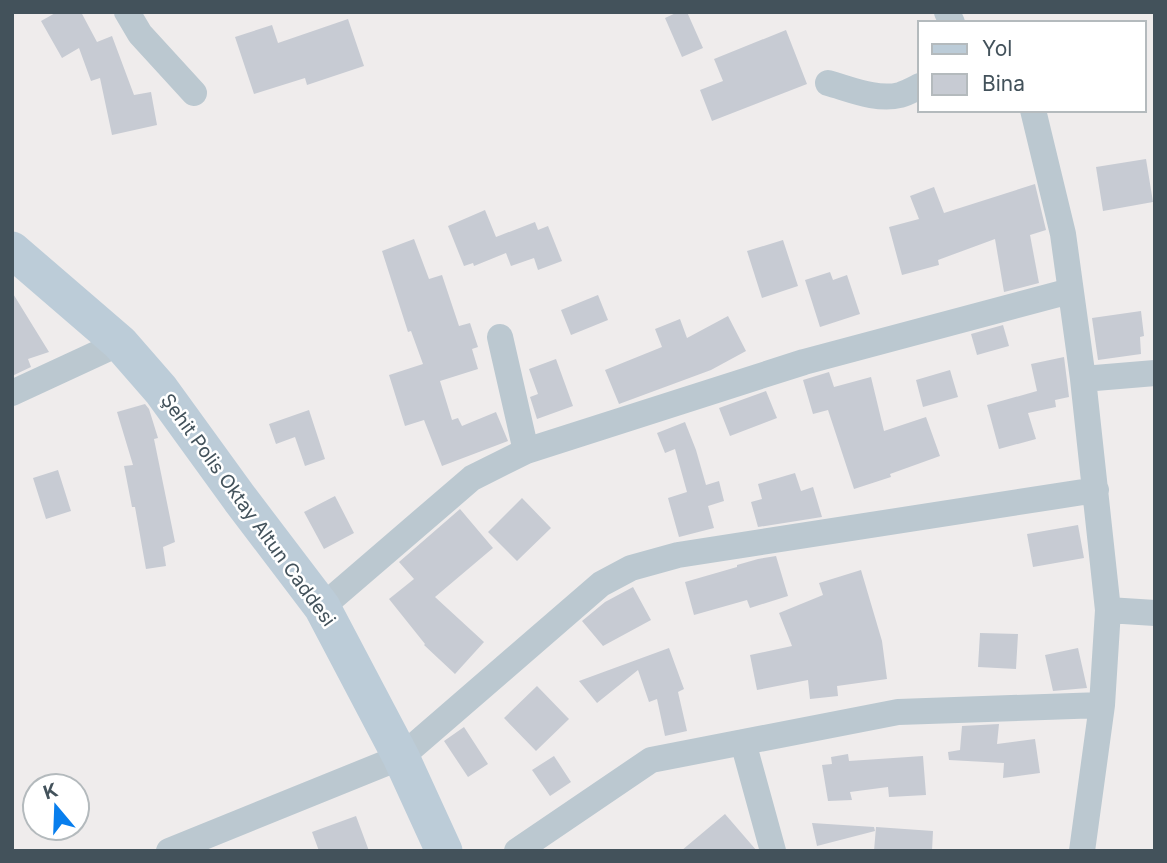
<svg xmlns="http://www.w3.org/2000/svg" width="1167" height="863" viewBox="0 0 1167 863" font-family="Inter,sans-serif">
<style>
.building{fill:#c7cbd3}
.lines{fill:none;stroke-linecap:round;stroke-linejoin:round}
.street{stroke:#bbc8d0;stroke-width:26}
.secondary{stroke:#bcccd8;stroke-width:37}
.labels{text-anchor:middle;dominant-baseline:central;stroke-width:5;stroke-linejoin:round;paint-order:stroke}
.street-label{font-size:19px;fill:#43525b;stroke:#fff}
</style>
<rect width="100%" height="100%" fill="#efecec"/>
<path class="building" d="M 57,12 L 81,12 L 97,42 L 112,36 L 134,95 L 151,92 L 157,125 L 112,135 L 100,78 L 91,81 L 79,48 L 62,58 L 41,21 Z
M 678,12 L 687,12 L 703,48 L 682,57 L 665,18 Z
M 348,19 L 364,66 L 307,85 L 305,78 L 254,94 L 235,37 L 272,25 L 278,43 Z
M 786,30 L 807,84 L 712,121 L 700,90 L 723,81 L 714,59 Z
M 1146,159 L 1153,202 L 1103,211 L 1096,167 Z
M 1035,184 L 1046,230 L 1030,235 L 1039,283 L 1004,292 L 995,239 L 938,260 L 939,265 L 902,275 L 889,227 L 919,219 L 910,196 L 934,187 L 944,213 Z
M 485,210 L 496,237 L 535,222 L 538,230 L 548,226 L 562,261 L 538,270 L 534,258 L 511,266 L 506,253 L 474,266 L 473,263 L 464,266 L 448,226 Z
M 414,239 L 429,279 L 442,275 L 459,326 L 470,323 L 478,347 L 472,349 L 478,369 L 440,381 L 452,420 L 458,418 L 462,426 L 496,412 L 508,441 L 442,466 L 424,420 L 405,426 L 389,375 L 423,364 L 411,331 L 408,332 L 382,251 Z
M 783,240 L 798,286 L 762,298 L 747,251 Z
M 830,272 L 833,280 L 847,275 L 860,314 L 820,327 L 805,280 Z
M 12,292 L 49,352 L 28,359 L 31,367 L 12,376 Z
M 598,295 L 608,320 L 571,335 L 561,310 Z
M 1141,311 L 1144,336 L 1140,337 L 1141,354 L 1098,360 L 1092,318 Z
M 728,316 L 746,351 L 711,370 L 619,404 L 605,370 L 662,347 L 655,329 L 680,319 L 687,338 Z
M 1003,325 L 1009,346 L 977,355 L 971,334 Z
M 1064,357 L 1069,397 L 1055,400 L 1056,407 L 1028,413 L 1036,439 L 999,449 L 987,405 L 1037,391 L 1031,364 Z
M 556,359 L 573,406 L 537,419 L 530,397 L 538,394 L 529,369 Z
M 950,370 L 958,397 L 923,407 L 916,380 Z
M 829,372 L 834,387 L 871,377 L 884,431 L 926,417 L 940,456 L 890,474 L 891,477 L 854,489 L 828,410 L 813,414 L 803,380 Z
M 766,391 L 777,418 L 730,436 L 719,408 Z
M 145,404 L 149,409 L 158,438 L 154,439 L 175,542 L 163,547 L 166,566 L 146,569 L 135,507 L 132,507 L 124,466 L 133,465 L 117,412 Z
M 309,410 L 325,459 L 305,466 L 295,437 L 276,444 L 269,424 Z
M 685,422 L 696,450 L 706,485 L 719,481 L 724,501 L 708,506 L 714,528 L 679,537 L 668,498 L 687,492 L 675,449 L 665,453 L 657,433 Z
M 58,470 L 71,511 L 46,519 L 33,478 Z
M 795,473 L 801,491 L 813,487 L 822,517 L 758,527 L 751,502 L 762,499 L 758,484 Z
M 335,496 L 354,533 L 324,549 L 304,512 Z
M 522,498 L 551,528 L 517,561 L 488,532 Z
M 460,509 L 493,548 L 435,597 L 484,642 L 455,674 L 424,645 L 425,644 L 389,599 L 414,579 L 399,562 Z
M 1078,525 L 1084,558 L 1033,567 L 1027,534 Z
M 776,556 L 788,596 L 750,608 L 747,600 L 694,615 L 685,582 L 737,567 L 737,565 L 758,559 Z
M 861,570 L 882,641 L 887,679 L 837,686 L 838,696 L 810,699 L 808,680 L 757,690 L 750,655 L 792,646 L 779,613 L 823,595 L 819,583 Z
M 633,587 L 651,620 L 603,646 L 582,621 L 605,602 Z
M 980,633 L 1018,634 L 1016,669 L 978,667 Z
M 669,648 L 684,689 L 678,692 L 687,731 L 665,736 L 657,699 L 649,702 L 638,670 L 597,703 L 579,681 Z
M 1078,648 L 1087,688 L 1053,691 L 1045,655 Z
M 537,686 L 569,719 L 536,751 L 504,718 Z
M 999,724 L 997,744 L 1035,739 L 1040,773 L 1003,778 L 1004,763 L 949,760 L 948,752 L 960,750 L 962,726 Z
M 464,727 L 488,764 L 468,777 L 444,741 Z
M 848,754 L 849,761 L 923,756 L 926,795 L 889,797 L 888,787 L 850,792 L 852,800 L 828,801 L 822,765 L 832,764 L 831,757 Z
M 554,756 L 571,782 L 550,796 L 532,770 Z
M 725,814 L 757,851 L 681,851 Z
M 356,816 L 369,851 L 319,851 L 312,832 Z
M 812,823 L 874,827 L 875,831 L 817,846 Z
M 876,827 L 933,831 L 932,851 L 874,851 Z"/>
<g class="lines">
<path class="street" d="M 127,12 L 140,34 L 194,93
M 947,12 L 952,23
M 828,83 C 850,89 877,101 900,95 C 907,93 914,89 920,86
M 1033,110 L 1063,234 L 1083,379 L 1108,610 L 1102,705 L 1082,851
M 500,337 L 526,451
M 1083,379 L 1155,373
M 12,393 L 120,343
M 322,607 L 472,478 L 526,451 L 804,362 L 1070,291
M 1108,610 L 1155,613
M 743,742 L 773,851
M 169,851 L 401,757 L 601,584 L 631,568 L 678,555 L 1096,490
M 517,851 L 651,760 L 898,712 L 1102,705"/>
<path class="secondary" d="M 12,250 L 120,343 L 161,390 L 240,499 L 322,607 L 401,757 L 444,851"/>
</g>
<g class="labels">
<g class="street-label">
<text transform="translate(248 510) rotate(54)">Şehit Polis Oktay Altun Caddesi</text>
</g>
</g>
<rect width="1167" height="863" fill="none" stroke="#43525b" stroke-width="28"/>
<rect x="918" y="21" width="228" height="91" fill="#ffffff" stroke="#b4babd" stroke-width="2"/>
<rect x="932" y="44" width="35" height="10" fill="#bcccd8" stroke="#b4babd" stroke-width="2"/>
<text x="982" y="56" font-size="21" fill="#43525b">Yol</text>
<rect x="932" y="74" width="35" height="21" fill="#c7cbd3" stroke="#b4babd" stroke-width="2"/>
<text x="982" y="91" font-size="21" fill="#43525b">Bina</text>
<g transform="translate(56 807) rotate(341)"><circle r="33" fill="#ffffff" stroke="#b4babd" stroke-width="2"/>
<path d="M0-5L12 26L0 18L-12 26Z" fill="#087eed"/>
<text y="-10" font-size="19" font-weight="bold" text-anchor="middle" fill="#43525b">K</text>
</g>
</svg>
